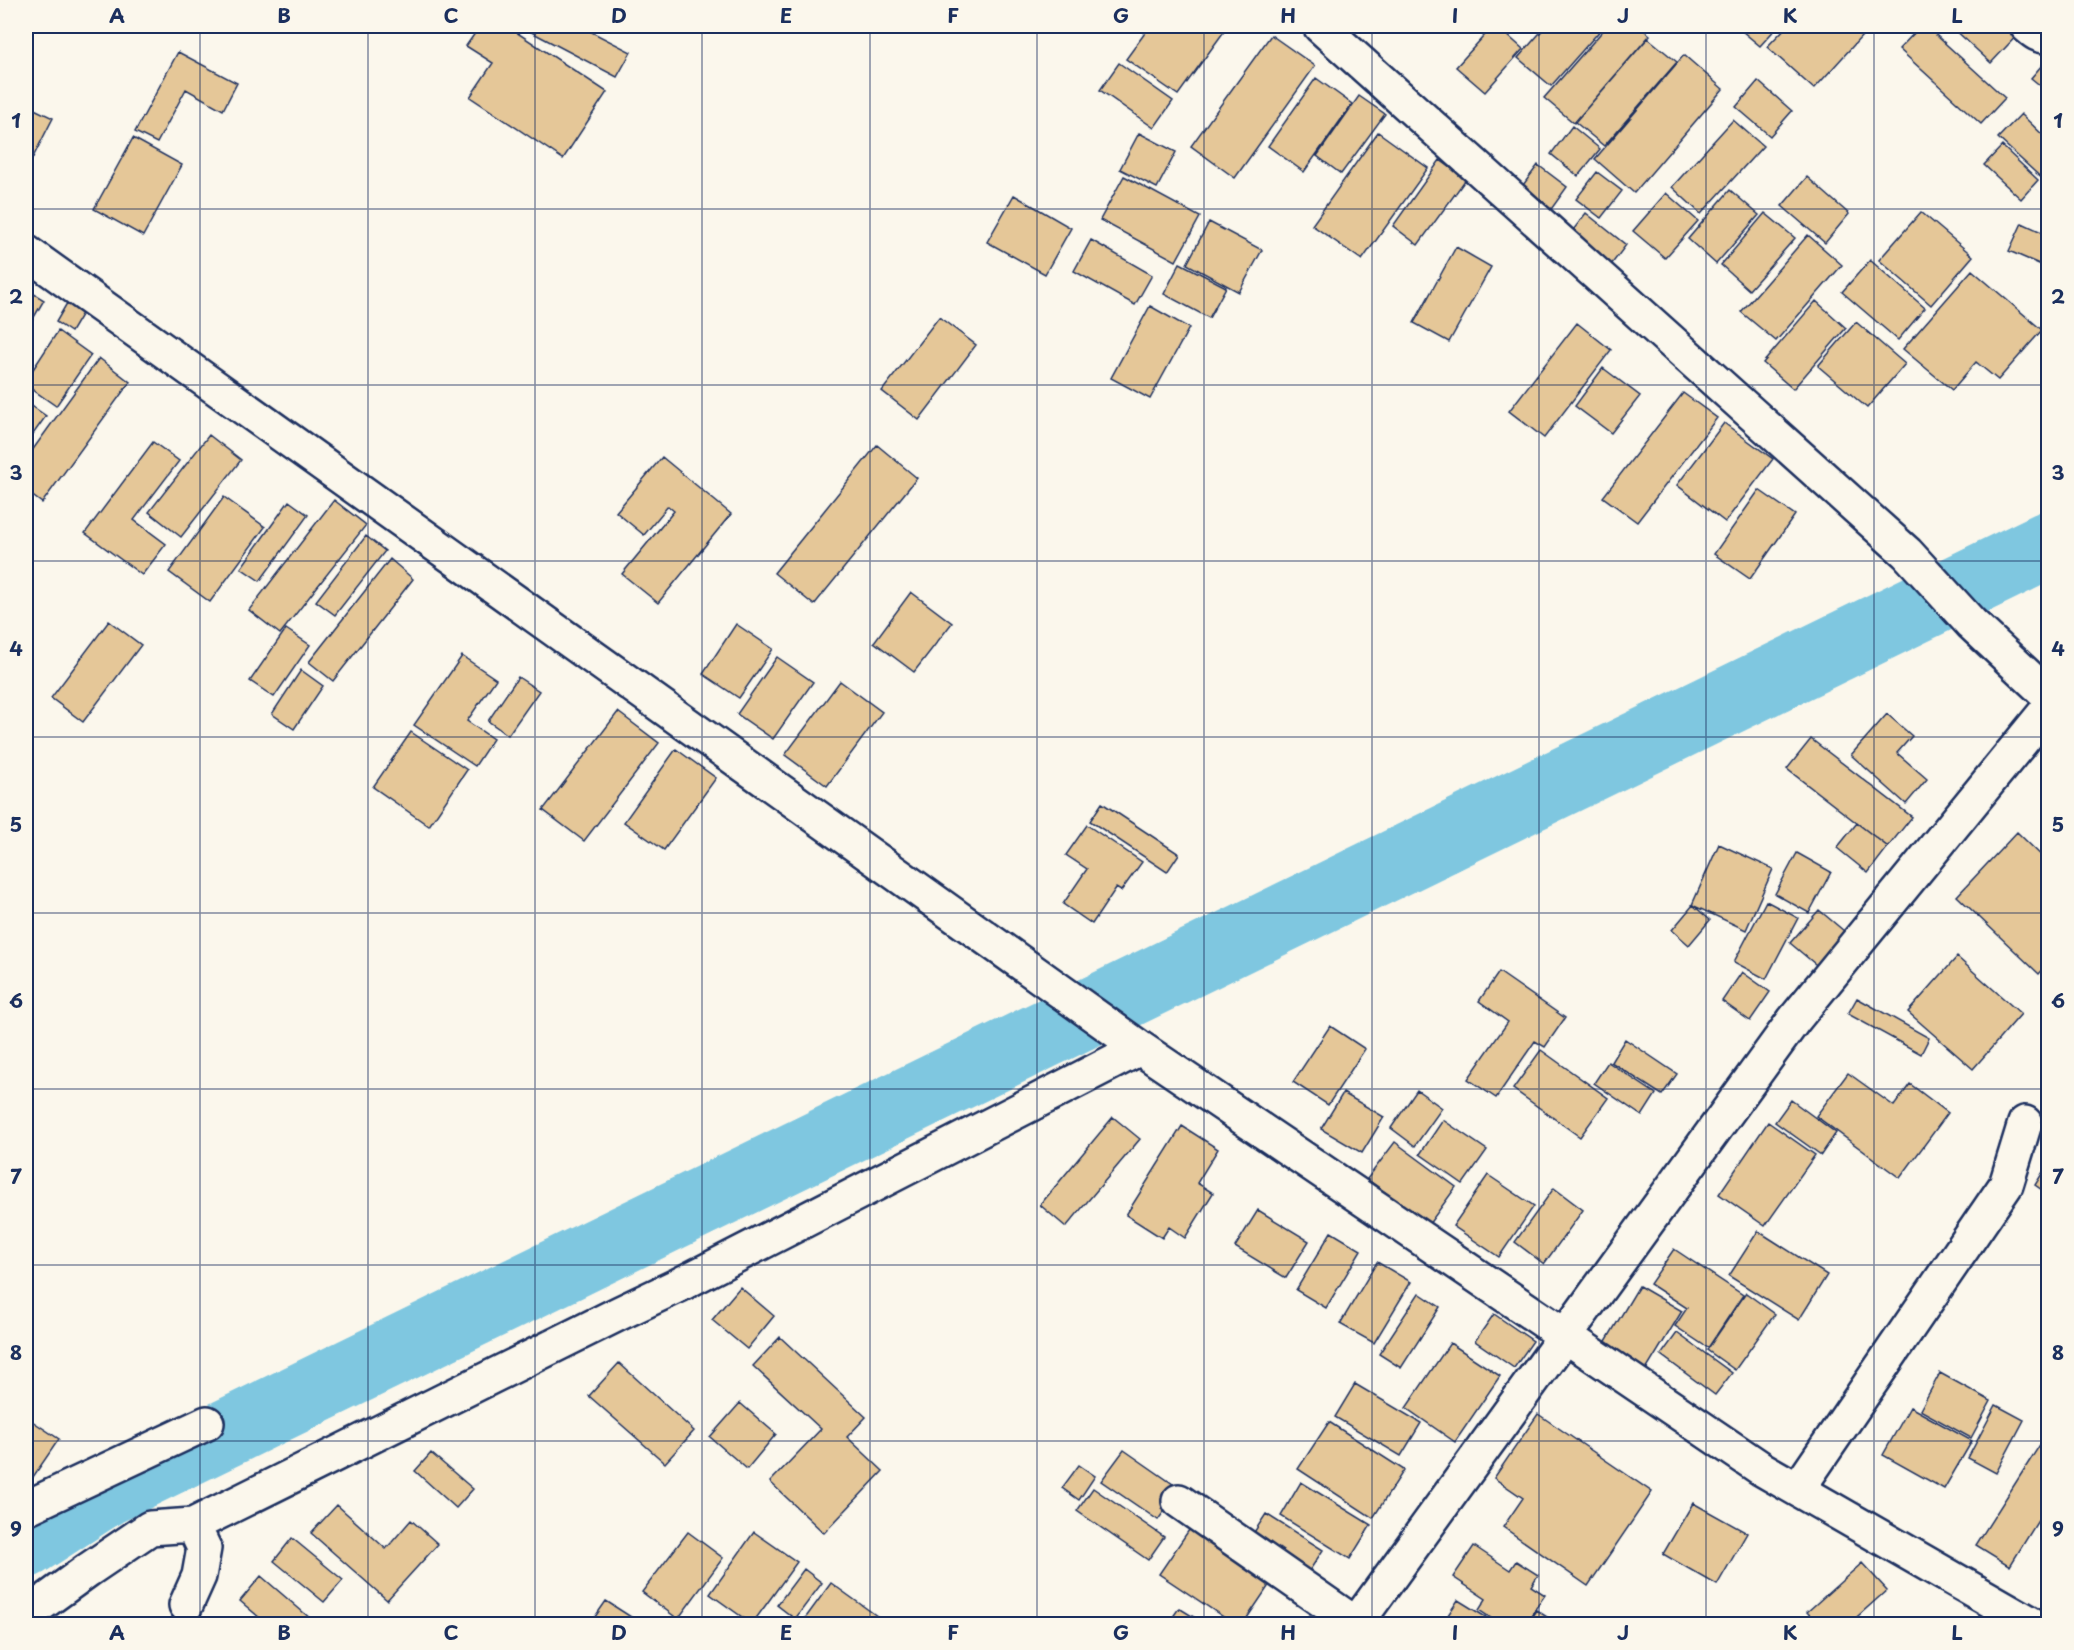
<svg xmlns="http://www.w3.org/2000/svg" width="2074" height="1650" viewBox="0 0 2074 1650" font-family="'Playpen Sans',sans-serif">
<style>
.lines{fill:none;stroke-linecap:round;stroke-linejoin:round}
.river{stroke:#7fc7e0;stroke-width:68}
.building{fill:#e5c798;stroke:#1b2f5e;stroke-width:1.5}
.street-casing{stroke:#1b2f5e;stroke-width:38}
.street{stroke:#fbf7ec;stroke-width:33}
.grid{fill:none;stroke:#1b2f5e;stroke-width:1.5;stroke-opacity:0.55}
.neatline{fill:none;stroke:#1b2f5e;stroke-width:2}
.grid-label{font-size:20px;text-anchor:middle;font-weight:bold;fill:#1b2f5e}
</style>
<rect width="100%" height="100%" fill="#fbf7ec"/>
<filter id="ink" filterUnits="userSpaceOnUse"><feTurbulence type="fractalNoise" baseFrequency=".0167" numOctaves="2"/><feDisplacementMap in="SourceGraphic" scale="12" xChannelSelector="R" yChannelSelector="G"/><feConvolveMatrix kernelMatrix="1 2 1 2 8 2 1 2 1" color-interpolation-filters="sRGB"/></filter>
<g filter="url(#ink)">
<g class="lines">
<path class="river" d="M 26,1544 L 106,1492 L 2048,545"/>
</g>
<path class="building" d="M 480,26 L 507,26 L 607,92 L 563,159 L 470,97 L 493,63 L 466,46 Z
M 520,26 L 580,26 L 631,52 L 617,77 Z
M 1150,26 L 1170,26 L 1178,31 L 1183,26 L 1228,26 L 1178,95 L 1126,59 Z
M 1493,26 L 1497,26 L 1523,49 L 1485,92 L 1456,67 Z
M 1546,26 L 1604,26 L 1551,86 L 1518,58 Z
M 1607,26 L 1639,26 L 1650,35 L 1574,123 L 1544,98 Z
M 1736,26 L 1778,26 L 1760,46 Z
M 1787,26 L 1871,26 L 1814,89 L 1767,47 Z
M 1921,26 L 1926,26 L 2005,98 L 1981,124 L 1899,49 Z
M 1951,26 L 2015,26 L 2021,31 L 1991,63 Z
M 1271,35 L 1315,66 L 1235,178 L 1191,146 Z
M 1648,38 L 1677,62 L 1604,146 L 1575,122 Z
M 178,52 L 237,83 L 223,110 L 186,89 L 157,143 L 135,132 Z
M 1684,55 L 1723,89 L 1634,193 L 1595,159 Z
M 2048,58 L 2048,92 L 2031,78 Z
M 1119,63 L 1173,101 L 1154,128 L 1100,90 Z
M 1316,78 L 1352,104 L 1304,172 L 1268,146 Z
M 1758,81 L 1792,111 L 1770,136 L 1736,107 Z
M 1359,96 L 1385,114 L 1341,174 L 1317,156 Z
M 26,105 L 53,118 L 26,171 Z
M 2021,114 L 2048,140 L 2048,184 L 1998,138 Z
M 1733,120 L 1763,146 L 1701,214 L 1672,187 Z
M 1572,126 L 1600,149 L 1578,176 L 1551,154 Z
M 1378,132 L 1428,168 L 1362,260 L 1312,225 Z
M 1139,133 L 1176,152 L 1157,188 L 1120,169 Z
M 133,138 L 182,165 L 143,236 L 94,209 Z
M 2002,146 L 2038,180 L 2021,199 L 1984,165 Z
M 1440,160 L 1466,179 L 1418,245 L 1393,226 Z
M 1538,165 L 1567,187 L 1547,215 L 1517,193 Z
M 1597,172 L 1622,191 L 1601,218 L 1576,199 Z
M 1124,176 L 1200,217 L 1176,261 L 1100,220 Z
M 1807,177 L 1849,214 L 1825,243 L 1782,206 Z
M 1730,190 L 1759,215 L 1716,264 L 1688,239 Z
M 1666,193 L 1698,221 L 1665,258 L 1633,231 Z
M 1014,195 L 1071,228 L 1045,274 L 987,242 Z
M 1921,212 L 1973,256 L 1931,305 L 1879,260 Z
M 1586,213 L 1626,245 L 1611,265 L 1570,234 Z
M 1765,213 L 1795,238 L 1749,290 L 1721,265 Z
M 1209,222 L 1262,250 L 1239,292 L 1187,264 Z
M 2022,223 L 2048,235 L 2048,263 L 2046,267 L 2009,251 Z
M 1808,235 L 1842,265 L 1776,341 L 1741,312 Z
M 1091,240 L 1152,275 L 1135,305 L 1074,271 Z
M 1456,247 L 1491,267 L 1449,342 L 1414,323 Z
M 1870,260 L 1925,308 L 1898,340 L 1842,292 Z
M 1180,263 L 1226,287 L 1209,318 L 1164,294 Z
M 1972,270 L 2042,330 L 1998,380 L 1976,362 L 1952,390 L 1903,349 Z
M 26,289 L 44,300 L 26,331 Z
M 74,291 L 90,300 L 71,332 L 56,322 Z
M 1816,301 L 1846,328 L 1793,389 L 1763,363 Z
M 1150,306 L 1189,328 L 1150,399 L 1111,378 Z
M 939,317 L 976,345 L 919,420 L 882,391 Z
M 1856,322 L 1905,364 L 1867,408 L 1818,366 Z
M 1577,323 L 1611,350 L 1544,438 L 1509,411 Z
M 58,331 L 91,355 L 56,406 L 26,385 L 26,380 Z
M 99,358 L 130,382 L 42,503 L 26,491 L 26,459 Z
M 1603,368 L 1640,396 L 1611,433 L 1575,406 Z
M 1683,393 L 1717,418 L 1637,522 L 1603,497 Z
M 26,402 L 46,416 L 26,444 Z
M 1724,423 L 1773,459 L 1725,522 L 1677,485 Z
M 209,435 L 241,460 L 181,537 L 149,512 Z
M 153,442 L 179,461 L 134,520 L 166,544 L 142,575 L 85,533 Z
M 877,445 L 917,478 L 814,605 L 774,573 Z
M 662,457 L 731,514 L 658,603 L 622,574 L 674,511 L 668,506 L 644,535 L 616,512 Z
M 1759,490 L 1795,515 L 1750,579 L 1714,554 Z
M 224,497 L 265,527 L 210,602 L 169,572 Z
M 334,500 L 366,525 L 280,634 L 249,610 Z
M 289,501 L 308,515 L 260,581 L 241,568 Z
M 366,536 L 385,551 L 335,615 L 316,601 Z
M 390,559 L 413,579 L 333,681 L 309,662 Z
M 911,592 L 952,623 L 914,672 L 874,642 Z
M 109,621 L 141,645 L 83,722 L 51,698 Z
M 736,624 L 773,649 L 739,698 L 703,674 Z
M 286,629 L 310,645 L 274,697 L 250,681 Z
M 462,656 L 496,679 L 467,721 L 493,739 L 475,766 L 414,725 Z
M 777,657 L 813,682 L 773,739 L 737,714 Z
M 301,670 L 323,686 L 294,729 L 272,714 Z
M 518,677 L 539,691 L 508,735 L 488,721 Z
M 840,681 L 882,712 L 827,786 L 785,755 Z
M 618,712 L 659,743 L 584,841 L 543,810 Z
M 1887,714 L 1912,736 L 1897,753 L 1927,779 L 1906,804 L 1851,755 Z
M 411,732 L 467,770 L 429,826 L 373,787 Z
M 1811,739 L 1912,817 L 1888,847 L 1787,769 Z
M 676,749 L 716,778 L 664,850 L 624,822 Z
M 1102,803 L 1179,854 L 1167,872 L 1090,821 Z
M 1857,823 L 1888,847 L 1868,873 L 1837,848 Z
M 1087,825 L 1142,862 L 1121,891 L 1116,888 L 1092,924 L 1063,904 L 1087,869 L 1066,855 Z
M 2017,832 L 2048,862 L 2048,964 L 2039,974 L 1957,896 Z
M 1719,844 L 1773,869 L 1746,930 L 1692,905 Z
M 1797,853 L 1831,872 L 1809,913 L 1775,894 Z
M 1766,901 L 1798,918 L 1766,979 L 1734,962 Z
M 1693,905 L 1710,920 L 1689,945 L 1672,930 Z
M 1819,910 L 1850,936 L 1821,969 L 1790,943 Z
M 1957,957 L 2021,1014 L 1973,1069 L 1908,1012 Z
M 1499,972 L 1565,1018 L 1545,1047 L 1535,1041 L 1496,1098 L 1468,1079 L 1508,1022 L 1479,1001 Z
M 1742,972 L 1770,992 L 1750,1021 L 1722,1001 Z
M 1857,998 L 1929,1038 L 1921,1054 L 1848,1014 Z
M 1330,1026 L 1365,1049 L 1328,1105 L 1293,1082 Z
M 1625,1039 L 1677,1074 L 1662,1095 L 1611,1062 Z
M 1541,1050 L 1608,1098 L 1580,1137 L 1513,1089 Z
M 1608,1062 L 1656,1094 L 1642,1116 L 1594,1083 Z
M 1848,1073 L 1894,1106 L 1910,1084 L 1948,1113 L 1900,1178 L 1816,1116 Z
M 1417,1090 L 1442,1108 L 1415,1146 L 1391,1128 Z
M 1343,1093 L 1384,1117 L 1362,1153 L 1321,1129 Z
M 1791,1100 L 1836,1133 L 1821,1155 L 1775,1122 Z
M 1113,1117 L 1140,1139 L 1066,1227 L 1040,1205 Z
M 1443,1120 L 1487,1150 L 1463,1184 L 1420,1154 Z
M 1768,1122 L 1815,1155 L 1765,1226 L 1719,1194 Z
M 1182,1126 L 1218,1149 L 1197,1183 L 1213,1193 L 1185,1238 L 1169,1227 L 1162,1238 L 1126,1215 Z
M 1395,1142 L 1456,1187 L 1429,1224 L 1367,1179 Z
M 2048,1164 L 2048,1194 L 2035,1185 Z
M 1488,1175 L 1534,1206 L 1499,1257 L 1453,1226 Z
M 1554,1188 L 1583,1210 L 1544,1264 L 1515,1242 Z
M 1258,1210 L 1309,1241 L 1286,1278 L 1235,1247 Z
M 1758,1231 L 1827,1275 L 1799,1320 L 1729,1276 Z
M 1331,1232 L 1361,1250 L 1326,1308 L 1296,1290 Z
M 1674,1249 L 1743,1295 L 1708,1348 L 1675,1326 L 1687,1308 L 1650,1284 Z
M 1377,1262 L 1411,1282 L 1374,1343 L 1340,1324 Z
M 1639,1286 L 1682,1311 L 1645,1372 L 1603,1346 Z
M 740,1287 L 774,1316 L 747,1349 L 712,1320 Z
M 1419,1293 L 1440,1307 L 1401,1368 L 1379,1354 Z
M 1746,1293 L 1775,1314 L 1735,1370 L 1707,1350 Z
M 1494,1314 L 1533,1341 L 1514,1368 L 1475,1341 Z
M 1677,1333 L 1732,1373 L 1715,1395 L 1661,1355 Z
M 780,1337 L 866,1417 L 847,1437 L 883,1471 L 824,1533 L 770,1482 L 821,1429 L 753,1366 Z
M 1450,1343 L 1500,1376 L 1455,1442 L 1406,1408 Z
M 619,1363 L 694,1431 L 665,1463 L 589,1396 Z
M 1940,1373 L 1991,1401 L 1971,1438 L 1920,1410 Z
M 1355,1384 L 1421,1423 L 1401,1456 L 1335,1417 Z
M 740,1403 L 776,1434 L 747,1469 L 710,1437 Z
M 1996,1405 L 2024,1420 L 1996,1473 L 1968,1458 Z
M 1910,1407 L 1972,1441 L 1944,1489 L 1883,1455 Z
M 1538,1414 L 1652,1492 L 1588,1586 L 1503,1527 L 1523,1498 L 1494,1478 Z
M 26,1417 L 59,1439 L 31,1480 L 26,1476 Z
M 1329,1422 L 1404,1470 L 1373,1518 L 1298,1469 Z
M 2048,1432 L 2048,1518 L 2042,1514 L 2010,1566 L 1976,1545 Z
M 1124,1450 L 1180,1489 L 1158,1520 L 1101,1481 Z
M 431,1453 L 473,1489 L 456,1508 L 415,1471 Z
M 1079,1465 L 1095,1476 L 1079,1500 L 1062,1488 Z
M 1301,1482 L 1371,1525 L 1350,1559 L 1281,1516 Z
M 1093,1488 L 1164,1537 L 1148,1560 L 1077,1511 Z
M 1693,1503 L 1747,1533 L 1717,1585 L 1663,1554 Z
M 337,1505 L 386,1549 L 411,1520 L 438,1544 L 387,1600 L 311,1533 Z
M 1266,1514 L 1323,1550 L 1304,1579 L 1247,1543 Z
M 1191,1527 L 1272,1581 L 1243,1624 L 1234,1624 L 1159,1574 Z
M 688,1532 L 723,1558 L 678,1619 L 642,1592 Z
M 754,1532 L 797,1562 L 752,1624 L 710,1594 Z
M 292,1538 L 343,1580 L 324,1602 L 274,1561 Z
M 1474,1546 L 1510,1570 L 1516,1561 L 1538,1575 L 1531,1586 L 1545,1595 L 1525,1624 L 1500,1624 L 1479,1610 L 1486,1599 L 1453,1577 Z
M 1862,1563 L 1887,1590 L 1849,1624 L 1818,1624 L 1807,1612 Z
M 804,1569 L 822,1583 L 795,1619 L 777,1605 Z
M 261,1576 L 311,1619 L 306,1624 L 267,1624 L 240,1601 Z
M 831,1583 L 888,1624 L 801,1624 Z
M 1458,1600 L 1497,1624 L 1442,1624 Z
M 606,1601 L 642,1624 L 590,1624 Z
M 1179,1608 L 1205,1624 L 1168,1624 Z
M 1536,1610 L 1558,1624 L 1527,1624 Z"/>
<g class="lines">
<g class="street-casing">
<path id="street" d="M 1320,26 L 1907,553 L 1971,623 L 2048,695
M 2027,26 C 2034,32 2039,37 2048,36
M 26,252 L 1140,1048 L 1762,1469 L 2032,1624
M 1798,1489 L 2006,1185 L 2025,1123
M 1179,1501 L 1356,1624 L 1794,1020 L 2048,709
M 26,1508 L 207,1423
M 193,1525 L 620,1313 L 679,1285 L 1140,1048
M 26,1615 L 88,1570 L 150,1528 L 193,1525 L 204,1548 L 199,1576 L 186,1605"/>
</g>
<use href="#street" class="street"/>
</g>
</g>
<path class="grid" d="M 200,26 L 200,1624M 368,26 L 368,1624M 535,26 L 535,1624M 702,26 L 702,1624M 870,26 L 870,1624M 1037,26 L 1037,1624M 1204,26 L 1204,1624M 1372,26 L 1372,1624M 1539,26 L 1539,1624M 1706,26 L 1706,1624M 1874,26 L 1874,1624M 26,209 L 2048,209M 26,385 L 2048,385M 26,561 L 2048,561M 26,737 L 2048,737M 26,913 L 2048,913M 26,1089 L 2048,1089M 26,1265 L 2048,1265M 26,1441 L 2048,1441"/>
<rect width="2074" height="1650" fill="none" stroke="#fbf7ec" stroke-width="66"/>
<rect x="33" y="33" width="2008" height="1584" class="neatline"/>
<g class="grid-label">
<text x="117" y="23">A</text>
<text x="284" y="23">B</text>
<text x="451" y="23">C</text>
<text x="619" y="23">D</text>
<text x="786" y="23">E</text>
<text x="953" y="23">F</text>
<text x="1121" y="23">G</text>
<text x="1288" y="23">H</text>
<text x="1455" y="23">I</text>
<text x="1623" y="23">J</text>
<text x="1790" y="23">K</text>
<text x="1957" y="23">L</text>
<text x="16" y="128">1</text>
<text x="2058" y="128">1</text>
<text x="16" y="304">2</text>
<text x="2058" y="304">2</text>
<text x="16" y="480">3</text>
<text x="2058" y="480">3</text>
<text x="16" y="656">4</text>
<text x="2058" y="656">4</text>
<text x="16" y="832">5</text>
<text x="2058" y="832">5</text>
<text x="16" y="1008">6</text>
<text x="2058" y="1008">6</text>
<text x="16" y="1184">7</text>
<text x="2058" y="1184">7</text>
<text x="16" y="1360">8</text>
<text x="2058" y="1360">8</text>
<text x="16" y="1536">9</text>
<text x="2058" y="1536">9</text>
<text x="117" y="1640">A</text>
<text x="284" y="1640">B</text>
<text x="451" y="1640">C</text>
<text x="619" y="1640">D</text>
<text x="786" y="1640">E</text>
<text x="953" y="1640">F</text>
<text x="1121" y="1640">G</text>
<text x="1288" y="1640">H</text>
<text x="1455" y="1640">I</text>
<text x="1623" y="1640">J</text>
<text x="1790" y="1640">K</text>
<text x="1957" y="1640">L</text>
</g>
</svg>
